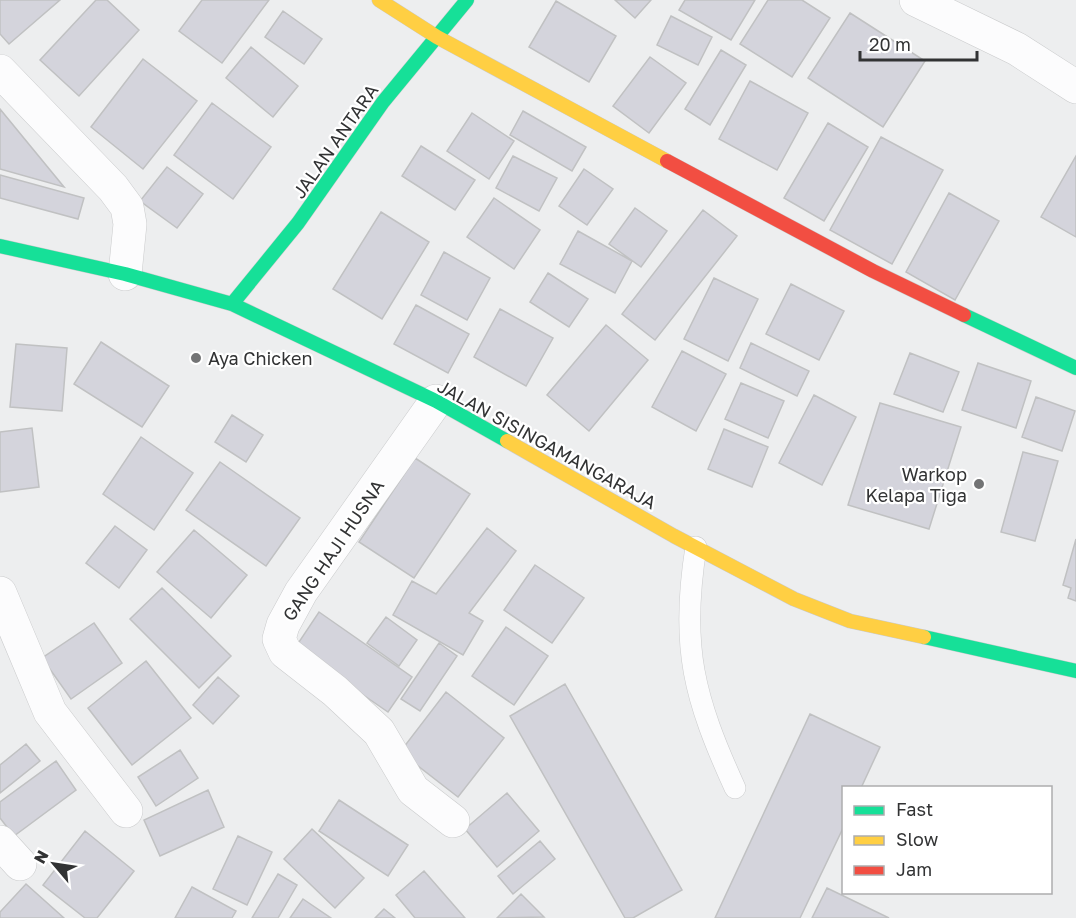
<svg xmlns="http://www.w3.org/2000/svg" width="1076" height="918" viewBox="0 0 1076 918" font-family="'Golos Text',sans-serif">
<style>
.building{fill:#d4d4dc;stroke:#c0c1c2;stroke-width:1.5}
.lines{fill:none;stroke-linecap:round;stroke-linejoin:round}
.lane-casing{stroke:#cacbcc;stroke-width:22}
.street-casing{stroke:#cacbcc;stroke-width:34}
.fast-casing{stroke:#cacbcc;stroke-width:15}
.slow-casing{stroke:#cacbcc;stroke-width:15}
.jam-casing{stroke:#cacbcc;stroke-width:15}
.lane{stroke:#fcfcfd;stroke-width:21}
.street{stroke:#fcfcfd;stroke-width:33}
.fast{stroke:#16e098;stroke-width:14}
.slow{stroke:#ffcf43;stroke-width:14}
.jam{stroke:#f24e42;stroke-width:14}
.poi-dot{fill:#737475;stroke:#fff;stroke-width:2}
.labels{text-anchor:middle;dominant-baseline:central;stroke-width:4.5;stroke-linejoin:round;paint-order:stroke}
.street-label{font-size:18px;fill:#323334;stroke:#fff}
.poi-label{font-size:18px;fill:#323334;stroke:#fff;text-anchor:start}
</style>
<rect width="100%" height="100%" fill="#edeeef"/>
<path class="building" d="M 0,0 L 60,0 L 9,44 L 0,34 Z
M 96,0 L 107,0 L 139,30 L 79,96 L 40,60 Z
M 202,0 L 269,0 L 222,63 L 179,31 Z
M 615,0 L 651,0 L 635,18 Z
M 685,0 L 755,0 L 731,40 L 679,10 Z
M 768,0 L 802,0 L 830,18 L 792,77 L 740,44 Z
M 556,1 L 616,36 L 589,82 L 529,47 Z
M 283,11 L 322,39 L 304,64 L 265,37 Z
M 850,13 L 925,61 L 883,127 L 808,78 Z
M 671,16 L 712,37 L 698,65 L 657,45 Z
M 251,47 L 298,86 L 273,117 L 226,78 Z
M 721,50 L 746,65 L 710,125 L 685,109 Z
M 650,57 L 686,83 L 649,133 L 613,106 Z
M 143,59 L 197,101 L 143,169 L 91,127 Z
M 750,81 L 808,113 L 777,170 L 719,139 Z
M 212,103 L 271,147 L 233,199 L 174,155 Z
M 0,109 L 64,187 L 0,169 Z
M 523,111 L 586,147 L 572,171 L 510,135 Z
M 472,113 L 514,141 L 489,179 L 447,151 Z
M 828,123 L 868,147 L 824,221 L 784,198 Z
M 881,137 L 943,170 L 892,264 L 830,230 Z
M 421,146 L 475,180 L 455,210 L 402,176 Z
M 513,156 L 557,178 L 539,211 L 496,188 Z
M 1076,156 L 1076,237 L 1041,217 Z
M 167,167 L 203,194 L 177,228 L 140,201 Z
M 584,169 L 613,189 L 587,225 L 559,206 Z
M 0,175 L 84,198 L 78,219 L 0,198 Z
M 949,193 L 999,221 L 955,300 L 906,272 Z
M 494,198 L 540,230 L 514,269 L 467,237 Z
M 635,208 L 667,231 L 641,267 L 609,244 Z
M 703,210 L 737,236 L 655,340 L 622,314 Z
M 381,212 L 429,242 L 382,319 L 333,289 Z
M 578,231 L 632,261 L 615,293 L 560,264 Z
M 444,252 L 490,278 L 467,320 L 421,295 Z
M 548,273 L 588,299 L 569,327 L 530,302 Z
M 714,278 L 758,299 L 728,361 L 684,339 Z
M 791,284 L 844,311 L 819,360 L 766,334 Z
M 416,305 L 469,334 L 448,373 L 394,344 Z
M 500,309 L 553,338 L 526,386 L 474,357 Z
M 606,325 L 648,360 L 589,431 L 547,395 Z
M 101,342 L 169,386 L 142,427 L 74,384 Z
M 751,343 L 809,371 L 797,396 L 740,368 Z
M 16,344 L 67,348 L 62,411 L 10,407 Z
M 682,351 L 726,374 L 696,431 L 652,407 Z
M 910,353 L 959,372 L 943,412 L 894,394 Z
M 978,363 L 1031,381 L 1016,428 L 962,410 Z
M 741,383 L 784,401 L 768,438 L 725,419 Z
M 814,395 L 856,417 L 822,485 L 779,463 Z
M 1036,397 L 1075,411 L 1062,451 L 1022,437 Z
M 880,403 L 961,427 L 929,529 L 848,505 Z
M 232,415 L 263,435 L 246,462 L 215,442 Z
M 32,428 L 39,487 L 0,492 L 0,432 Z
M 724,429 L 768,447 L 752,487 L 708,469 Z
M 141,437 L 193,473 L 154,530 L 103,494 Z
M 1023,452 L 1058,461 L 1035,541 L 1001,532 Z
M 415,458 L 470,494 L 414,578 L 359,542 Z
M 220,462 L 300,518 L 266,566 L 186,510 Z
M 115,526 L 147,550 L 119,588 L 86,563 Z
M 487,528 L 516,551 L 469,613 L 483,621 L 463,655 L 393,615 L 412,581 L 436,594 Z
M 194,530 L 247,575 L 211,618 L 157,572 Z
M 1076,539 L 1076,601 L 1068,598 L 1071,588 L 1063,585 Z
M 535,565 L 584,598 L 552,643 L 504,610 Z
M 162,588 L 231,656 L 199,688 L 130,619 Z
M 319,612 L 412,677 L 388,712 L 295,648 Z
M 386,617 L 417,640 L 399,666 L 367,643 Z
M 94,623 L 122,663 L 71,699 L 42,658 Z
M 506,627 L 548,656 L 514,705 L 472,676 Z
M 439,643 L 457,656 L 420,711 L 401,699 Z
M 146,661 L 191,718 L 132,765 L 88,708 Z
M 218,677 L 239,696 L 213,724 L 193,705 Z
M 565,684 L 682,890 L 633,918 L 625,918 L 510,716 Z
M 446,692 L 504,738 L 458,797 L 400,752 Z
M 810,714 L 880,747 L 861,788 L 844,788 L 844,826 L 800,918 L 715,918 Z
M 26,744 L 40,761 L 0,793 L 0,765 Z
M 180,750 L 198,778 L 156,806 L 138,777 Z
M 56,761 L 76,790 L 14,836 L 0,818 L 0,802 Z
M 208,790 L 224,827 L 160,856 L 144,820 Z
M 507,793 L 539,831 L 497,867 L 465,829 Z
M 339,800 L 408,845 L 388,876 L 319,831 Z
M 312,829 L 364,878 L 335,908 L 284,859 Z
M 85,831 L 134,871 L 97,918 L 85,918 L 43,885 Z
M 238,836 L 272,852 L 247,905 L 213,889 Z
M 540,841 L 555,859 L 513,894 L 498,876 Z
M 424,871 L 465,918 L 415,918 L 396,895 Z
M 278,874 L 297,885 L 278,918 L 252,918 Z
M 26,884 L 64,918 L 0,918 L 0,912 Z
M 192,887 L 236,911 L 232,918 L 175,918 Z
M 827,888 L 889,918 L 812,918 Z
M 521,894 L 544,917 L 497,918 Z
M 303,899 L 331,918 L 290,918 Z
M 384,909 L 395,918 L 375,918 Z"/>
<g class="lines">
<g class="lane-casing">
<path id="lane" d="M 696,547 C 680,647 694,698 735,788"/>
</g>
<g class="street-casing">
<path id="street" d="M 916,0 L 1017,49 L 1076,87
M 0,71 L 113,188 L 127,207 L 130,224 L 125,274
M 436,401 L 301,592 L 283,625 L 279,639 L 285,652 L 335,691 L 379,732 L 413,790 L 453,821
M 0,593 L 50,712 L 126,811
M 0,842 L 20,864"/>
</g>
<g class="fast-casing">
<path id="fast" d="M 0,246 L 125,274 L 232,304 L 436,401 L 507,441
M 232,304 L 298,223 L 383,102 L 467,0
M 964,315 L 1076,368
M 924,637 L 1076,671"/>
</g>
<g class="slow-casing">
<path id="slow" d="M 379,0 L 437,37 L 667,161
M 507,441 L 674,536 L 794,599 L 850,621 L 924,637"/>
</g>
<g class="jam-casing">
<path id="jam" d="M 667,161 L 873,271 L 964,315"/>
</g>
<use href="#lane" class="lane"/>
<use href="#street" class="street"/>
<use href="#fast" class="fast"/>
<use href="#slow" class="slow"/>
<use href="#jam" class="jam"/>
</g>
<g class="poi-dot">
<circle cx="196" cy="358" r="6"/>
<circle cx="979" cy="484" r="6"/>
</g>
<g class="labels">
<g class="street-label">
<text transform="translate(335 141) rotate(-55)">JALAN ANTARA</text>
<text transform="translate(547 444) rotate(29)">JALAN SISINGAMANGARAJA</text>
<text transform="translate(333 550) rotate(-56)">GANG HAJI HUSNA</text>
</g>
<g class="poi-label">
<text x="208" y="358">Aya Chicken</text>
<text x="967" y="474" text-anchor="end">Warkop<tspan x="967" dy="21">Kelapa Tiga</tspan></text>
</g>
</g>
<rect x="842" y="786" width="210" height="108" fill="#ffffff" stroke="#adadae" stroke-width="1.5"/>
<rect x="854" y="806" width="30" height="9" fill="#16e098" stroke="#adadae" stroke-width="1.5"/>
<text x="896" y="816" font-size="18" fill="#323334">Fast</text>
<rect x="854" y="836" width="30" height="9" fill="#ffcf43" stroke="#adadae" stroke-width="1.5"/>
<text x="896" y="846" font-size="18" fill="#323334">Slow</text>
<rect x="854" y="866" width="30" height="9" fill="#f24e42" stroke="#adadae" stroke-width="1.5"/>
<text x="896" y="876" font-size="18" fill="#323334">Jam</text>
<g transform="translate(54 864) rotate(299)" stroke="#ffffff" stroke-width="4.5" paint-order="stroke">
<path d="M0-4.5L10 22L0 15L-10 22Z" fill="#323334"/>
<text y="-9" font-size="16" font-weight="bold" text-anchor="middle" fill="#323334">N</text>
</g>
<path d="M860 51v9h117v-9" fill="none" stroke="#323334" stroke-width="3"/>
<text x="869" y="51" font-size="18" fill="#323334" stroke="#ffffff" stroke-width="4.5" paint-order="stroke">20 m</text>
</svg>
